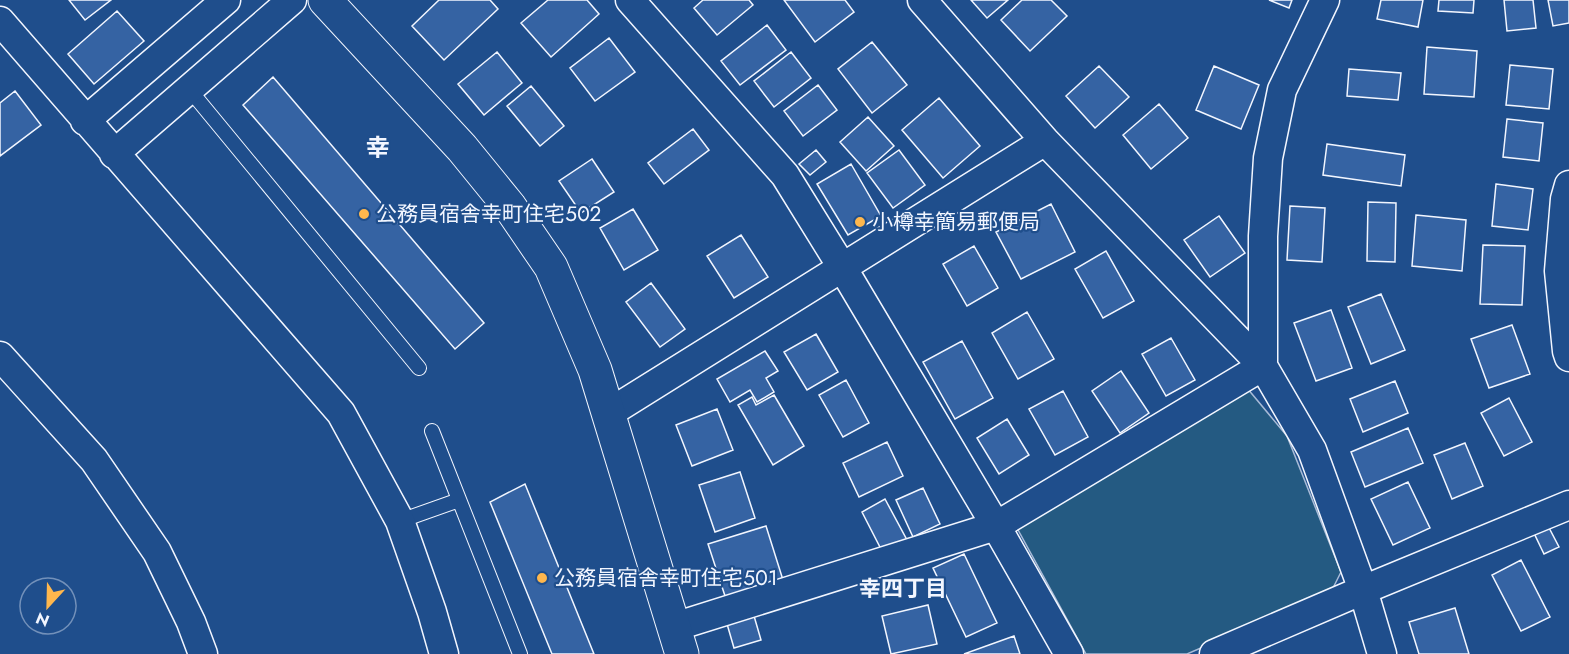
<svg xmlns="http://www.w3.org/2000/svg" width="1569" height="654" viewBox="0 0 1569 654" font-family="Jost,'Noto Sans JP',sans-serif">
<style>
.green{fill:#245a82;stroke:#a8bbd7;stroke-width:1.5}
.building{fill:#3563a3;stroke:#f2f6ff;stroke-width:1.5}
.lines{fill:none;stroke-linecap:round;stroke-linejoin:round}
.service-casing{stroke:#f2f6ff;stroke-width:16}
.minor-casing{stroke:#f2f6ff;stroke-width:31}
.tertiary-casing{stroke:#f2f6ff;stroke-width:35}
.service{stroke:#1f4e8c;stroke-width:14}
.minor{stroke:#1f4e8c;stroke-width:28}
.tertiary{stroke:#1f4e8c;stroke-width:33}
.poi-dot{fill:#ffb74d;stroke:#1f4e8c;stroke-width:2}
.labels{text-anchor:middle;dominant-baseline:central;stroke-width:4.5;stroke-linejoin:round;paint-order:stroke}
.poi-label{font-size:21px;fill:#f2f6ff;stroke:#1f4e8c;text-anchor:start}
.neighbourhood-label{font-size:22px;font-weight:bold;fill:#f2f6ff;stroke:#1f4e8c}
.quarter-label{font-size:24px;font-weight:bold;fill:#f2f6ff;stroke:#1f4e8c}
</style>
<rect width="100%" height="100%" fill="#1f4e8c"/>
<path class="green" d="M 1247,388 L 1287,436 L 1341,572 L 1331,592 L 1187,654 L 1086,654 L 1017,528 Z"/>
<path class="building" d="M 69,0 L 111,0 L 85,20 Z
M 439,0 L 490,0 L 498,9 L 444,60 L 412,26 Z
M 548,0 L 587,0 L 599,14 L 551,57 L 521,23 Z
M 703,0 L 749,0 L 753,5 L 717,35 L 694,8 Z
M 784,0 L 845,0 L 854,12 L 815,42 Z
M 971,0 L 1008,0 L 987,18 Z
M 1022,0 L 1051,0 L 1067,16 L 1030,51 L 1001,20 Z
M 1269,0 L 1292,0 L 1289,8 Z
M 1381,0 L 1423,0 L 1418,27 L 1377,19 Z
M 1439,0 L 1474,0 L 1473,13 L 1438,11 Z
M 1504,0 L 1533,0 L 1536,28 L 1507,31 Z
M 1548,0 L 1569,0 L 1569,23 L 1553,26 Z
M 117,11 L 144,41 L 94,84 L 68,54 Z
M 767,25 L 786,50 L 740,85 L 721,61 Z
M 609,38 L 635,72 L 595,101 L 570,68 Z
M 872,42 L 907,85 L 872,113 L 838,69 Z
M 1427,47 L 1477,51 L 1474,97 L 1424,94 Z
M 497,52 L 522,83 L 484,115 L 458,84 Z
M 791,52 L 811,78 L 774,107 L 754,81 Z
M 1510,65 L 1553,69 L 1549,109 L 1506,105 Z
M 1099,66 L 1129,97 L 1095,128 L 1066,96 Z
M 1214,66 L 1259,85 L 1241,129 L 1196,110 Z
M 1349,69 L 1401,73 L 1398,100 L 1347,96 Z
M 273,77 L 484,323 L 455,349 L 243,105 Z
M 818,85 L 837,110 L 803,136 L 784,111 Z
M 531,86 L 564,126 L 540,146 L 507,106 Z
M 15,91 L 41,125 L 0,156 L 0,103 Z
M 939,98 L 980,146 L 943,178 L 902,130 Z
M 1159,104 L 1188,138 L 1151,169 L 1123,135 Z
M 868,117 L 894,146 L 866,171 L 840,142 Z
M 1507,119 L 1543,123 L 1539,161 L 1503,157 Z
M 693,129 L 709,150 L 664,184 L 648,163 Z
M 1327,144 L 1405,155 L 1401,186 L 1323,175 Z
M 816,150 L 826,162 L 810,175 L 799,164 Z
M 899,150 L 925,185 L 893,208 L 867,173 Z
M 592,159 L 614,192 L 581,213 L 559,181 Z
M 851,164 L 881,216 L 848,235 L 817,184 Z
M 1496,184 L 1533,189 L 1528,230 L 1492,226 Z
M 1368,202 L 1396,203 L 1395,262 L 1367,261 Z
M 1051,204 L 1075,252 L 1021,279 L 996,232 Z
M 1290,206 L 1325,208 L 1322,262 L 1287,260 Z
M 633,209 L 658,250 L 624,270 L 600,228 Z
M 1416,215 L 1466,220 L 1462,271 L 1412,266 Z
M 1219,216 L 1245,253 L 1210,277 L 1184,240 Z
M 741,235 L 768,277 L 734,298 L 707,256 Z
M 1483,245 L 1525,246 L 1522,305 L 1480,304 Z
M 974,246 L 998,288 L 967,306 L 943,264 Z
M 1106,251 L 1134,301 L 1103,318 L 1075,269 Z
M 651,283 L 685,329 L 660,347 L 626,302 Z
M 1381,294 L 1405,350 L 1371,364 L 1348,307 Z
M 1331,310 L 1352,368 L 1316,381 L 1294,323 Z
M 1027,312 L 1054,359 L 1018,379 L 992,333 Z
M 1512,325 L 1530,374 L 1489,388 L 1471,339 Z
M 816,334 L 838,372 L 807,390 L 784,352 Z
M 1171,338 L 1195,380 L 1166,396 L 1142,354 Z
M 962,341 L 993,398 L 955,419 L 923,362 Z
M 765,351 L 778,371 L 766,378 L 774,392 L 757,402 L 750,390 L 730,402 L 717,379 Z
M 1121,371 L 1149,413 L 1120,433 L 1092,391 Z
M 846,380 L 869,423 L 843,437 L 819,395 Z
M 1395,381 L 1408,413 L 1363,432 L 1350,399 Z
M 1063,391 L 1088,437 L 1055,455 L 1029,409 Z
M 774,395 L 804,446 L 773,465 L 738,405 L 752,397 L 756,405 Z
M 1509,398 L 1532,442 L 1504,456 L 1481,413 Z
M 717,409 L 733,450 L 692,466 L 676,425 Z
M 1007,419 L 1029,455 L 999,474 L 977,438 Z
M 1408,428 L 1423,463 L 1365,487 L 1351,452 Z
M 887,442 L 903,476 L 859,497 L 843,463 Z
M 1465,443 L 1483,486 L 1452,499 L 1434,455 Z
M 740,472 L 755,518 L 715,532 L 699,485 Z
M 1408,482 L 1430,528 L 1393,545 L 1371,499 Z
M 525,484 L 594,654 L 552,654 L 490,502 Z
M 923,488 L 940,524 L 913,537 L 896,500 Z
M 885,499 L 907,540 L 883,553 L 862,512 Z
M 1546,522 L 1559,547 L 1544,554 L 1532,529 Z
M 766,526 L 783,580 L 726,599 L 708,544 Z
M 964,554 L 997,623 L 966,637 L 933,568 Z
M 1521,560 L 1550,617 L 1521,631 L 1492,575 Z
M 928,605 L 937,644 L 891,654 L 882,616 Z
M 1455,608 L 1469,654 L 1419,654 L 1409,622 Z
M 752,609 L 761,640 L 734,648 L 725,617 Z
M 1014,636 L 1020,654 L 964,654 Z"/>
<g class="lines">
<g class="service-casing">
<path id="service" d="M 189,89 L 419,368
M 432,431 L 520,654
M 400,521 L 459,500"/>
</g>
<g class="minor-casing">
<path id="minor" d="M 630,0 L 785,175 L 842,267 L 996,526 L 1069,654
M 922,0 L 1045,141 L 1263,366 L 1312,450 L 1363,590 L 1382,654
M 0,21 L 341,413 L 400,521 L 432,612 L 444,654
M 85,121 L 226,0
M 114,154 L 292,0
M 1569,185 L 1565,199 L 1559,271 L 1567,351 L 1569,357
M 0,356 L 94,460 L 157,552 L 191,622 L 203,654
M 609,413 L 1045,141
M 674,627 L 996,526 L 1263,366 L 1263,236 L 1268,158 L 1282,90 L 1325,0
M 1214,654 L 1363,590 L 1569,505"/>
</g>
<g class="tertiary-casing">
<path id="tertiary" d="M 325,0 L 462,148 L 510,207 L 551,267 L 595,370 L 682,654"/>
</g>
<use href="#service" class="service"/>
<use href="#minor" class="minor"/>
<use href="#tertiary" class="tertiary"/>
</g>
<g class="poi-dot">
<circle cx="364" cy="214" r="6"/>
<circle cx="860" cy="222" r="6"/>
<circle cx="542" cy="578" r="6"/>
</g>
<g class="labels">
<g class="poi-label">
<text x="376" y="214">公務員宿舎幸町住宅５０２</text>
<text x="872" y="222">小樽幸簡易郵便局</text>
<text x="554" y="578">公務員宿舎幸町住宅５０１</text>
</g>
<g class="neighbourhood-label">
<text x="903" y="588">幸四丁目</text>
</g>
<g class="quarter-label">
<text x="378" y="147">幸</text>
</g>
</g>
<g transform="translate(48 606) rotate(202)"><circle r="28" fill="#1f4e8c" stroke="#7391ba" stroke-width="1.5"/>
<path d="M0-4.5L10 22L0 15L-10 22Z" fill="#ffb74d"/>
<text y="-9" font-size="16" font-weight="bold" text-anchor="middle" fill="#f2f6ff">N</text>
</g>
</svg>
